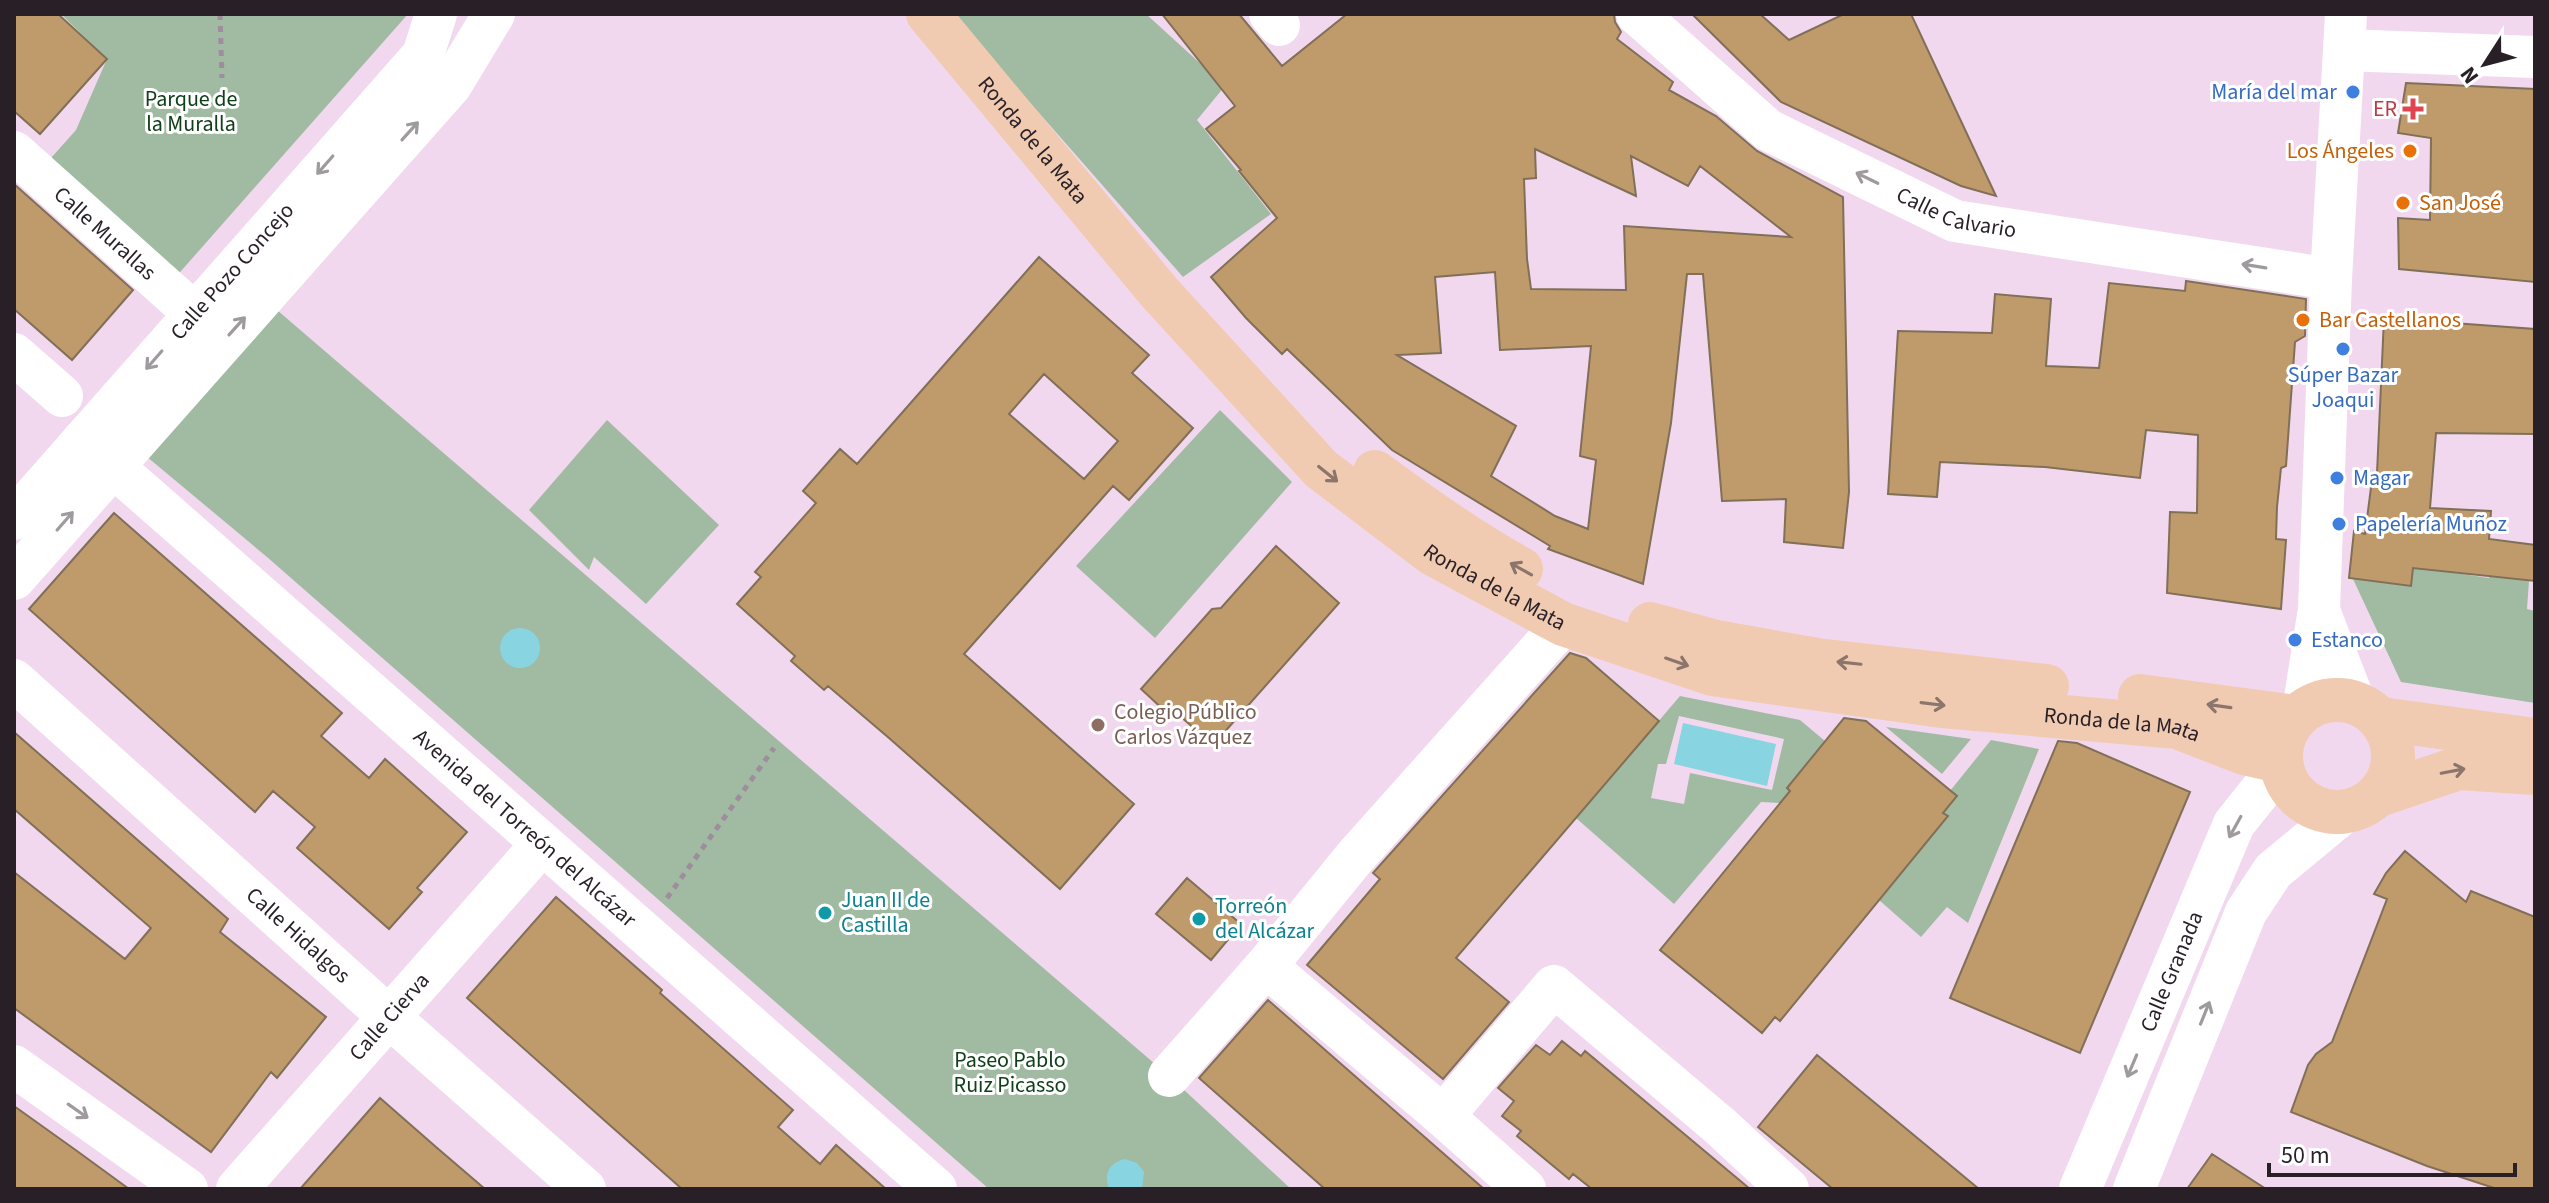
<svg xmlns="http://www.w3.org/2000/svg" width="2549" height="1203" viewBox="0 0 2549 1203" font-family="'Source Sans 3',sans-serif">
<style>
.green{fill:#a0bba2;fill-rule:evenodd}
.water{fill:#89d4e1}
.building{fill:#bf9b6c;stroke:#816f57;stroke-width:2;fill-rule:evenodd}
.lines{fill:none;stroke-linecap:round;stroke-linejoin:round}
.path{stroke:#9f8d9d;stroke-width:5;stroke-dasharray:6 6;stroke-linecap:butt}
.minor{stroke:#fff;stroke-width:42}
.highway{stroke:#f1cbb1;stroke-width:44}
.oneway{stroke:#9e9a9e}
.oneway2{stroke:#8c756c}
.shop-dot{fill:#3f7fe0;stroke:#fff;stroke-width:3}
.health-dot{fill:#e0444e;stroke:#fff;stroke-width:3}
.food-dot{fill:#e8710a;stroke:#fff;stroke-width:3}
.education-dot{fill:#8d6e63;stroke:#fff;stroke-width:3}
.culture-dot{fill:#0f9aa8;stroke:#fff;stroke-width:3}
.labels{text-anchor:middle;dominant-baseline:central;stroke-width:6;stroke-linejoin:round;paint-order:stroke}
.shop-label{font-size:22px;fill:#366cbe;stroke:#fff;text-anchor:start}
.park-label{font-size:22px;fill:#0f4018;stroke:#fff}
.health-label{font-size:22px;fill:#be3a42;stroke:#fff;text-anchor:end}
.street-label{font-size:22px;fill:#281f27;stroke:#fff}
.food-label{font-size:22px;fill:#c56008;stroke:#fff;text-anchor:start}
.education-label{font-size:22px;fill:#785e54;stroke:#fff;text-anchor:start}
.culture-label{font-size:22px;fill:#0d838f;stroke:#fff;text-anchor:start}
</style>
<rect width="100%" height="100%" fill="#f1d8ef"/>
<path class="green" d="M 61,14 L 408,14 L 166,288 L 43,167 L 76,130 L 107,59 Z
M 952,14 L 1146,14 L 1225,86 L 1197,120 L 1271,214 L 1183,277 Z
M 277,310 L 1169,1076 L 1291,1189 L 989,1189 L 267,557 L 146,456 Z
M 1220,410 L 1292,482 L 1155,638 L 1076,566 Z
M 607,420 L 719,525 L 646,604 L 594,557 L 589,570 L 529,510 Z
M 2416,548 L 2435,570 L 2489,578 L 2489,563 L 2530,567 L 2527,609 L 2535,611 L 2535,703 L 2401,682 L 2353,579 L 2411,586 Z
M 1680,696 L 1800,720 L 1825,741 L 1813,755 L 1817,759 L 1798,774 L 1787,787 L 1790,791 L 1780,803 L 1761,802 L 1674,904 L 1576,818 ZM 1679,716 L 1784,739 L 1772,790 L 1690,773 L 1684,804 L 1651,798 L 1658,764 L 1666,764 Z
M 1886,727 L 1971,739 L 1942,774 Z
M 1991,740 L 2039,749 L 1968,923 L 1947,907 L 1921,937 L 1879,900 L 1948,817 L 1943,813 L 1957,796 L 1950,791 Z"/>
<path class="water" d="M500 648a20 20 0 1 1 40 0a20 20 0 1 1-40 0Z
M 1683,723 L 1776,744 L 1767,786 L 1674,764 Z
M 1125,1159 L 1137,1163 L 1144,1172 L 1142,1189 L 1109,1188 C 1103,1174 1110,1162 1125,1159 Z"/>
<path class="building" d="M 14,14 L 58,14 L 107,59 L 40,134 L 14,111 Z
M 1162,14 L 1239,14 L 1282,66 L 1347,14 L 1614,14 L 1615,22 L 1621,32 L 1617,39 L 1673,82 L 1669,90 L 1716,116 L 1757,151 L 1843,197 L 1849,492 L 1843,548 L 1784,542 L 1786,499 L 1722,501 L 1703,274 L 1687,274 L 1671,423 L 1643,584 L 1548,549 L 1550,546 L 1392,450 L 1287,349 L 1282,354 L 1246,318 L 1211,277 L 1277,218 L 1239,171 L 1241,170 L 1206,129 L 1235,106 ZM 1535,149 L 1636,196 L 1631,156 L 1688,186 L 1700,166 L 1791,237 L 1624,226 L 1626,290 L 1531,289 L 1527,259 L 1524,179 L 1536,178 ZM 1495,272 L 1500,350 L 1591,346 L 1580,456 L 1596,460 L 1588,529 L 1555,516 L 1491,476 L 1516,426 L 1397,355 L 1441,353 L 1435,277 Z
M 1692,14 L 1760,14 L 1789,40 L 1844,14 L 1911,14 L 1996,196 L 1961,186 L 1781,102 Z
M 2406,83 L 2535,89 L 2535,282 L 2399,269 L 2398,218 L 2430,220 L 2431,138 L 2398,133 Z
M 14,184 L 133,290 L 72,360 L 14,309 Z
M 1039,257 L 1149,355 L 1132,373 L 1193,428 L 1129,500 L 1113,486 L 964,654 L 1134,804 L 1060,889 L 889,738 L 828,686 L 824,690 L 791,661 L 795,656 L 737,604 L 761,577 L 755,572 L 816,503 L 803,491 L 840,449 L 857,464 ZM 1044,374 L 1118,441 L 1084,479 L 1009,414 Z
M 2186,281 L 2306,299 L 2305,336 L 2295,342 L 2286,466 L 2281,468 L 2277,507 L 2276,539 L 2286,540 L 2281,609 L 2167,593 L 2170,512 L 2197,513 L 2198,435 L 2146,430 L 2140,478 L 2045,467 L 1940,462 L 1937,497 L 1888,494 L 1898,331 L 1992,333 L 1995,294 L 2051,299 L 2046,366 L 2099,368 L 2109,283 L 2185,291 Z
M 2384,318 L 2535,329 L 2534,434 L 2436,433 L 2430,508 L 2491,511 L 2489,539 L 2535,545 L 2535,581 L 2413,568 L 2411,586 L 2349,578 L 2354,531 L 2365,534 L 2373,472 L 2377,473 Z
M 114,513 L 342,713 L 321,736 L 369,778 L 385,759 L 467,832 L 417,888 L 422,892 L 389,929 L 297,848 L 315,827 L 273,791 L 255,812 L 29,609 Z
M 1276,546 L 1339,603 L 1213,745 L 1171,708 L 1167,713 L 1141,689 L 1212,609 L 1221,608 Z
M 1570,653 L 1586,658 L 1659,721 L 1456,958 L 1509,1002 L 1443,1079 L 1307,965 L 1380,879 L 1373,873 Z
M 1844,718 L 1866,721 L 1957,796 L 1943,813 L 1948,816 L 1780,1021 L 1775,1017 L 1762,1033 L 1660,950 L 1790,791 L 1787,788 Z
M 14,732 L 228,919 L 220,932 L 326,1017 L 277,1078 L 271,1072 L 211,1152 L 14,1008 L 14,872 L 125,959 L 151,928 L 14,809 Z
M 2058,741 L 2077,743 L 2190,792 L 2080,1053 L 1950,998 Z
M 2405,851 L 2466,902 L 2471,891 L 2535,917 L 2535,1189 L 2497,1189 L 2427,1166 L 2291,1112 L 2308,1065 L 2316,1054 L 2332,1042 L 2387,899 L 2374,894 L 2386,873 Z
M 1187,878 L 1241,924 L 1211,960 L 1156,914 Z
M 556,897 L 662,990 L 660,993 L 793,1110 L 778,1127 L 820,1164 L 836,1145 L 886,1189 L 682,1189 L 604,1120 L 467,998 Z
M 1268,1000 L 1484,1189 L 1325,1189 L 1199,1078 Z
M 1562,1041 L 1581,1056 L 1585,1051 L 1750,1189 L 1592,1189 L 1573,1174 L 1569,1179 L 1517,1136 L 1521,1131 L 1502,1116 L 1514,1101 L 1498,1088 L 1536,1045 L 1550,1055 Z
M 1817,1055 L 1979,1189 L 1833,1189 L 1758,1127 Z
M 380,1098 L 436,1147 L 485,1189 L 300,1189 Z
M 14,1106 L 77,1151 L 129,1189 L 14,1189 Z
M 2212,1154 L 2266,1189 L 2187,1189 Z"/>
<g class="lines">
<path class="path" d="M 220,14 L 222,78
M 667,898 L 774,748"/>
<g class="minor">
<path d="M 1270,14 L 1279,25"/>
<path id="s1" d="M 1637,14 L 1768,130 L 1955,221 L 2331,279"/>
<path d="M 2344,50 L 2535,57"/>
<path id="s2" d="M 14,152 L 195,314"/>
<path d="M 14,354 L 62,396"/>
<path id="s3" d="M 83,440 L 936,1189"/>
<path id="s4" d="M 14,519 L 423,55 L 436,14"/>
<path d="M 14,579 L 451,85 L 494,14"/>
<path d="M 2320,613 L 2354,701"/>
<path id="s5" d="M 14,680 L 389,1017 L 585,1189"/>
<path d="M 2303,711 L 2319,609 L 2331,279 L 2346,14"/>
<path d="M 1266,966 L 1443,1116 L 1554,986 L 1720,1126 L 1788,1189"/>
<path d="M 14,1066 L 187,1189"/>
<path d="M 1169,1076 L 1266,966 L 1355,857 L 1563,624"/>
<path d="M 1443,1116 L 1525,1189"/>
<path id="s6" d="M 237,1189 L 542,844"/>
<path id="s7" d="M 2080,1189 L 2234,824 L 2281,765"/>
<path d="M 2134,1189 L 2246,912 L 2273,871 L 2343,813"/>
</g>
<g class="highway">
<path id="s8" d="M 928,14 L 1159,292 L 1321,469 L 1433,554 L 1563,624 L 1712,674 L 1942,706 L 2177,727 L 2244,753 L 2280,761"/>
<path d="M 1375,472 C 1422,507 1469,540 1521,569"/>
<path d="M 1650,624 L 1716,642 L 1817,660 L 2047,686"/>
<path d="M 2140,696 L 2296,717"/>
<circle cx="2337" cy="756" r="56"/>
<path d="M 2381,719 L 2535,740"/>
<path d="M 2379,795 L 2459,768 L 2535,773"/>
</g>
</g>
<defs><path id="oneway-shaft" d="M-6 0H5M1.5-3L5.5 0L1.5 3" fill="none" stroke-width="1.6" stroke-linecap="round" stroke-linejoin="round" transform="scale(2)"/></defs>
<g class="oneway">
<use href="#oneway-shaft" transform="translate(410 131) rotate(-48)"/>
<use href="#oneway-shaft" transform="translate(325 165) rotate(131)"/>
<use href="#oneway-shaft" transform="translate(1867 178) rotate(-154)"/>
<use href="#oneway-shaft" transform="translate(2254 266) rotate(-171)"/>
<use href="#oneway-shaft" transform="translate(237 326) rotate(-48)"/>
<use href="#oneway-shaft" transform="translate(154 360) rotate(131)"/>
<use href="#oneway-shaft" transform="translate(65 521) rotate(-49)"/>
<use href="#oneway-shaft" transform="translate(2235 827) rotate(119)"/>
<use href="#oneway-shaft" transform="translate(2205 1013) rotate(-68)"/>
<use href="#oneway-shaft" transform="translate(2132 1066) rotate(113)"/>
<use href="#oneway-shaft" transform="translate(78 1111) rotate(35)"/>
</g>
<g class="oneway2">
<use href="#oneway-shaft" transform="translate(1328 474) rotate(39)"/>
<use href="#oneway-shaft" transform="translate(1521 569) rotate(-151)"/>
<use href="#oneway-shaft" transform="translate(1677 662) rotate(19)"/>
<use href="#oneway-shaft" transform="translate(1849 663) rotate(-174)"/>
<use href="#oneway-shaft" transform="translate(1933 704) rotate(7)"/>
<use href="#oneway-shaft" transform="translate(2219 706) rotate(-172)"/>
<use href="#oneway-shaft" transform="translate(2453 771) rotate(-11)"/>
</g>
<g class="shop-dot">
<circle cx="2353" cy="92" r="8"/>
<circle cx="2343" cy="349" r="8"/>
<circle cx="2337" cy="478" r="8"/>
<circle cx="2339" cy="524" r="8"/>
<circle cx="2295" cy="640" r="8"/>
</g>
<path class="health-dot" d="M2409 97h8v8h8v8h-8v8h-8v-8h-8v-8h8z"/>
<g class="food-dot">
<circle cx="2410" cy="151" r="8"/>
<circle cx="2403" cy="203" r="8"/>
<circle cx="2303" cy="320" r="8"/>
</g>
<circle class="education-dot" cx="1098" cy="725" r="8"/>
<g class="culture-dot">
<circle cx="825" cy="913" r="8"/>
<circle cx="1199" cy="919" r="8"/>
</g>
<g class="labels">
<g class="shop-label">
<text x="2337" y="92" text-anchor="end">María del mar</text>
<text x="2343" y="375" text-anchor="middle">Súper Bazar<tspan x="2343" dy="25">Joaqui</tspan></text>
<text x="2353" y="478">Magar</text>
<text x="2355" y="524">Papelería Muñoz</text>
<text x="2311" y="640">Estanco</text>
</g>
<g class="park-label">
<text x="191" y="99">Parque de<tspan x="191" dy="25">la Muralla</tspan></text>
<text x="1010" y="1060">Paseo Pablo<tspan x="1010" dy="25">Ruiz Picasso</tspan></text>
</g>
<g class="health-label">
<text x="2397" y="109">ER</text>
</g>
<g class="street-label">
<text stroke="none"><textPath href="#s8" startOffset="164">Ronda de la Mata</textPath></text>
<text stroke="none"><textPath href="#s1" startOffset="382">Calle Calvario</textPath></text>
<text stroke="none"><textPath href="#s2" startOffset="122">Calle Murallas</textPath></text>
<text stroke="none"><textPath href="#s4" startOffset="330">Calle Pozo Concejo</textPath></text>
<text stroke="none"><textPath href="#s8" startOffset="812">Ronda de la Mata</textPath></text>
<text stroke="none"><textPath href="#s8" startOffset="1460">Ronda de la Mata</textPath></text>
<text stroke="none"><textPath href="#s3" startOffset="588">Avenida del Torreón del Alcázar</textPath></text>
<text stroke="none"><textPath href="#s5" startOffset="382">Calle Hidalgos</textPath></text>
<text stroke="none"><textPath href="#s7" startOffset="236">Calle Granada</textPath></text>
<text stroke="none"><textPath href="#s6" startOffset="230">Calle Cierva</textPath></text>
</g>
<g class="food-label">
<text x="2394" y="151" text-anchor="end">Los Ángeles</text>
<text x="2419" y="203">San José</text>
<text x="2319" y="320">Bar Castellanos</text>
</g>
<g class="education-label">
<text x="1114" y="712">Colegio Público<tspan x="1114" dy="25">Carlos Vázquez</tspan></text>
</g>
<g class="culture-label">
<text x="841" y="900">Juan II de<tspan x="841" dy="25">Castilla</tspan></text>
<text x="1215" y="906">Torreón<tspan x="1215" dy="25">del Alcázar</tspan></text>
</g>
</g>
<rect width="2549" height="1203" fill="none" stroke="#281f27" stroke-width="32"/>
<g transform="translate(2485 64) rotate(234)" stroke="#ffffff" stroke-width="6" paint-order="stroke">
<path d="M0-6L14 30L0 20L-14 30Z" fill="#281f27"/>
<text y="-12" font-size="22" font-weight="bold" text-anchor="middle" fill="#281f27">N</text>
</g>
<path d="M2269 1163v12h246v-12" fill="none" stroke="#281f27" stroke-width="4"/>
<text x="2281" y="1163" font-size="24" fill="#281f27" stroke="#ffffff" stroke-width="6" paint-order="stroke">50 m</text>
</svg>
